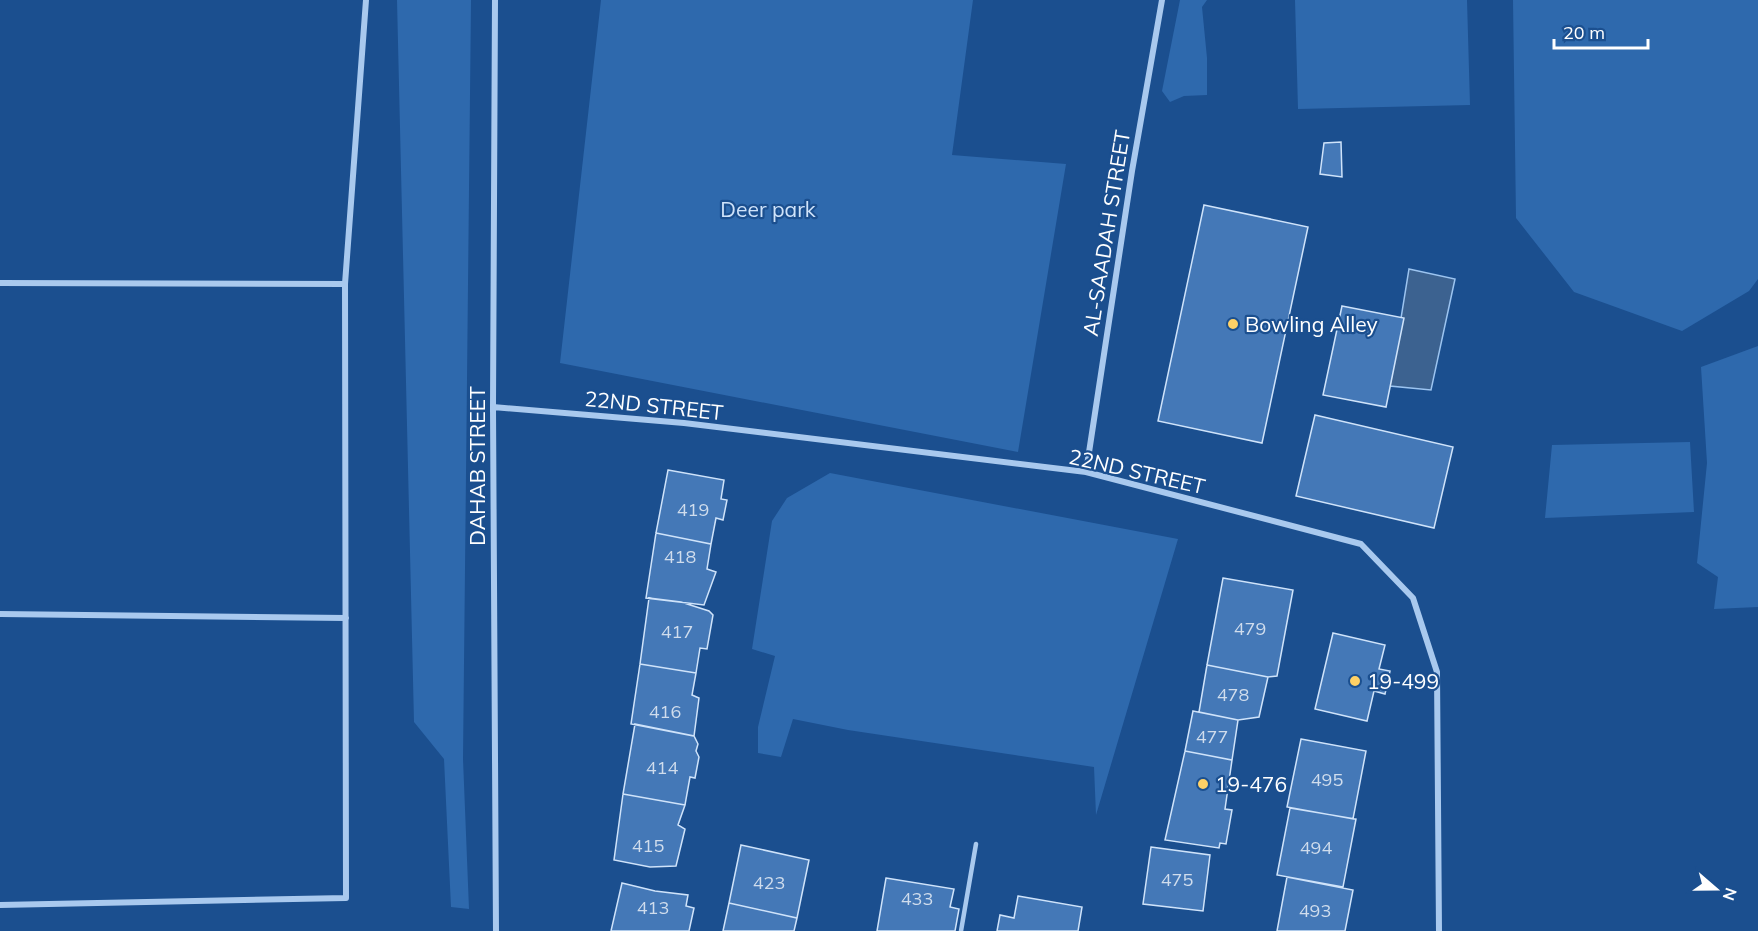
<svg xmlns="http://www.w3.org/2000/svg" width="1758" height="931" viewBox="0 0 1758 931" font-family="Mulish,sans-serif">
<style>
.green{fill:#2e69ad}
.water{fill:#3c6290;stroke:#9cc4f0;stroke-width:1.5}
.building{fill:#4478b7;stroke:#cfe3fa;stroke-width:1.5}
.lines{fill:none;stroke-linecap:round;stroke-linejoin:round}
.service{stroke:#a9c9ee;stroke-width:4.5}
.minor{stroke:#a9c9ee;stroke-width:6}
.poi-dot{fill:#ffd166;stroke:#1b4f8f;stroke-width:2}
.labels{text-anchor:middle;dominant-baseline:central;stroke-width:4.5;stroke-linejoin:round;paint-order:stroke}
.number-label{font-size:18px;fill:#d0dded}
.park-label{font-size:21px;fill:#cfe3fa;stroke:#1b4f8f}
.street-label{font-size:21px;fill:#fff;stroke:#1b4f8f}
.poi-label{font-size:21px;fill:#fff;stroke:#1b4f8f;text-anchor:start}
</style>
<rect width="100%" height="100%" fill="#1b4f8f"/>
<path class="green" d="M 397,0 L 471,0 L 463,759 L 469,909 L 451,907 L 444,759 L 414,722 Z
M 601,0 L 973,0 L 952,155 L 1066,164 L 1018,452 L 560,363 Z
M 1180,0 L 1207,0 L 1202,7 L 1207,58 L 1207,95 L 1184,96 L 1170,102 L 1162,91 Z
M 1295,0 L 1467,0 L 1470,105 L 1298,109 Z
M 1513,0 L 1758,0 L 1758,279 L 1749,291 L 1682,331 L 1574,292 L 1516,218 Z
M 1758,346 L 1758,607 L 1714,609 L 1718,577 L 1697,563 L 1707,463 L 1701,367 Z
M 1690,442 L 1694,512 L 1545,518 L 1552,445 Z
M 830,473 L 1178,539 L 1096,815 L 1094,767 L 848,730 L 793,719 L 781,757 L 758,753 L 758,727 L 775,656 L 752,649 L 772,521 L 787,498 Z"/>
<path class="water" d="M 1409,269 L 1455,279 L 1431,390 L 1390,386 Z"/>
<path class="building" d="M 1341,142 L 1342,177 L 1320,174 L 1324,143 Z
M 1204,205 L 1308,227 L 1262,443 L 1158,421 Z
M 1342,306 L 1404,318 L 1386,407 L 1323,395 Z
M 1315,415 L 1453,447 L 1434,528 L 1296,496 Z
M 668,470 L 724,480 L 721,499 L 727,500 L 723,520 L 716,518 L 711,544 L 656,533 Z
M 656,533 L 711,544 L 707,569 L 716,572 L 704,605 L 646,598 Z
M 1223,578 L 1293,590 L 1277,676 L 1268,677 L 1207,665 Z
M 649,598 L 681,602 L 709,611 L 713,615 L 707,649 L 700,648 L 696,673 L 640,664 Z
M 1333,633 L 1385,645 L 1379,669 L 1390,671 L 1385,694 L 1374,691 L 1367,721 L 1315,709 Z
M 640,664 L 696,673 L 692,695 L 699,698 L 694,736 L 631,724 Z
M 1207,665 L 1268,677 L 1259,717 L 1238,720 L 1199,712 Z
M 1193,711 L 1238,720 L 1232,760 L 1185,751 Z
M 635,724 L 694,736 L 698,744 L 696,751 L 699,757 L 695,778 L 690,777 L 685,805 L 623,794 Z
M 1301,739 L 1366,751 L 1353,819 L 1287,807 Z
M 1185,751 L 1232,760 L 1225,809 L 1232,810 L 1226,844 L 1220,843 L 1219,848 L 1165,840 Z
M 623,794 L 685,805 L 678,825 L 685,829 L 676,866 L 650,867 L 614,860 Z
M 1290,808 L 1356,819 L 1343,887 L 1277,875 Z
M 741,845 L 809,860 L 797,918 L 729,903 Z
M 1151,847 L 1210,855 L 1203,911 L 1143,904 Z
M 1287,877 L 1353,890 L 1345,931 L 1277,931 Z
M 886,878 L 954,889 L 950,907 L 959,909 L 955,931 L 877,931 Z
M 622,883 L 655,891 L 688,895 L 686,906 L 694,908 L 689,931 L 611,931 Z
M 1018,896 L 1082,907 L 1078,931 L 997,931 L 1000,915 L 1014,918 Z
M 729,903 L 797,918 L 794,931 L 723,931 Z"/>
<g class="lines">
<path class="service" d="M 961,931 L 976,844"/>
<path class="minor" d="M 495,0 L 493,407 L 496,931
M 0,283 L 345,284
M 493,407 L 684,423 L 1086,472 L 1361,544 L 1413,598 L 1437,672 L 1439,931
M 1086,472 L 1132,171 L 1162,0
M 0,614 L 346,618
M 0,905 L 346,898 L 345,284 L 366,0"/>
</g>
<g class="poi-dot">
<circle cx="1233" cy="324" r="6"/>
<circle cx="1355" cy="681" r="6"/>
<circle cx="1203" cy="784" r="6"/>
</g>
<g class="labels">
<g class="number-label">
<text x="693" y="509">419</text>
<text x="680" y="556">418</text>
<text x="1250" y="628">479</text>
<text x="677" y="631">417</text>
<text x="1233" y="694">478</text>
<text x="665" y="711">416</text>
<text x="1212" y="736">477</text>
<text x="662" y="767">414</text>
<text x="1327" y="779">495</text>
<text x="648" y="845">415</text>
<text x="1316" y="847">494</text>
<text x="1177" y="879">475</text>
<text x="769" y="882">423</text>
<text x="917" y="898">433</text>
<text x="653" y="907">413</text>
<text x="1315" y="910">493</text>
</g>
<g class="park-label">
<text x="768" y="209">Deer park</text>
</g>
<g class="street-label">
<text transform="translate(1106 233) rotate(-81)">AL-SAADAH STREET</text>
<text transform="translate(654 405) rotate(6)">22ND STREET</text>
<text transform="translate(477 466) rotate(-90)">DAHAB STREET</text>
<text transform="translate(1137 471) rotate(13)">22ND STREET</text>
</g>
<g class="poi-label">
<text x="1245" y="324">Bowling Alley</text>
<text x="1367" y="681">19-499</text>
<text x="1215" y="784">19-476</text>
</g>
</g>
<g transform="translate(1716 889) rotate(110)" stroke="#1b4f8f" stroke-width="4.5" paint-order="stroke">
<path d="M0-4.5L10 22L0 15L-10 22Z" fill="#ffffff"/>
<text y="-9" font-size="16" font-weight="bold" text-anchor="middle" fill="#ffffff">N</text>
</g>
<path d="M1554 39v9h94v-9" fill="none" stroke="#ffffff" stroke-width="3"/>
<text x="1563" y="39" font-size="18" fill="#ffffff" stroke="#1b4f8f" stroke-width="4.5" paint-order="stroke">20 m</text>
</svg>
